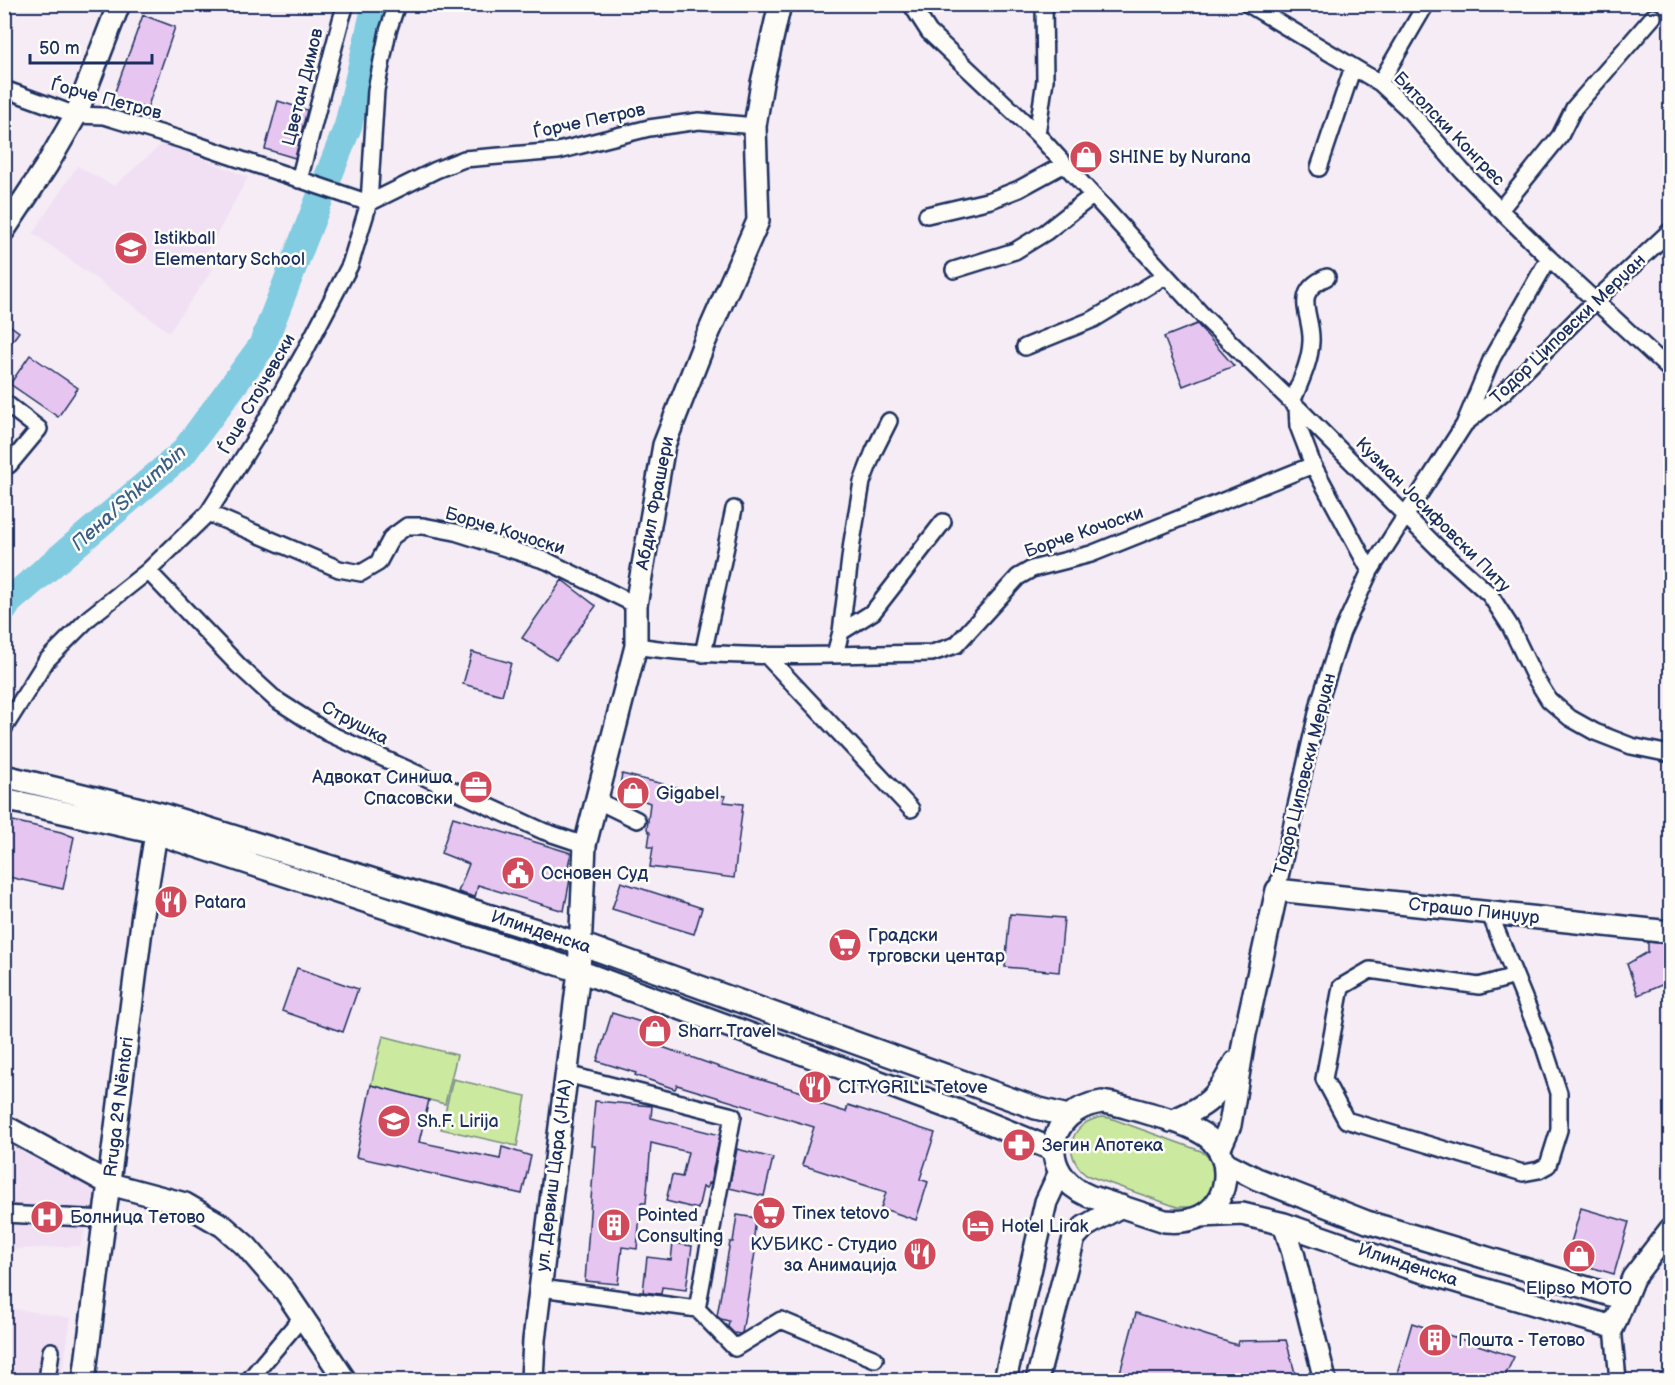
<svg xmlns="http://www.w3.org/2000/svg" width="1675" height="1385" viewBox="0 0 1675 1385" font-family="'Balsamiq Sans',sans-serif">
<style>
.built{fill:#f1e0f4}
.green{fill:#cce9a0;stroke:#748c7f;stroke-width:1.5}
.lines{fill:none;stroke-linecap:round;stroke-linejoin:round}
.river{stroke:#81cce1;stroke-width:28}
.building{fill:#e6c5f1;stroke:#1b2f5e;stroke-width:1.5}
.street-casing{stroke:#1b2f5e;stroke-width:20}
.secondary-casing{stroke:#1b2f5e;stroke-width:26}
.street{stroke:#fdfcf7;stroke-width:15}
.secondary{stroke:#fdfcf7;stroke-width:21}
.labels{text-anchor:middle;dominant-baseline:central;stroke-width:5;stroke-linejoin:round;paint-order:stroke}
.street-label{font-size:18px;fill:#1b2f5e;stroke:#fdfcf7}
.poi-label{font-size:18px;fill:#1b2f5e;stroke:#fdfcf7;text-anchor:start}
.water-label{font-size:20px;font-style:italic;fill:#3a5e85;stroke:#fdfcf7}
</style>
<rect width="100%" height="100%" fill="#f6ecf5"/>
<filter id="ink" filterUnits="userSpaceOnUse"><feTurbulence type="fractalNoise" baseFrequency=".0167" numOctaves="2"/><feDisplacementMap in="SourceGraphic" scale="12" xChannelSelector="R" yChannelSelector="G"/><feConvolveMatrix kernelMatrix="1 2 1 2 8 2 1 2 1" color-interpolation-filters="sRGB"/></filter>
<g filter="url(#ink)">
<path class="built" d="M 163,143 L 248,177 L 202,262 L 213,269 L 169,332 L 33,233 L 77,166 L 114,186 Z
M 5,1144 L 99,1188 L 80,1246 L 5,1250 Z
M 4,1307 L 71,1318 L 61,1380 L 5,1380 Z"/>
<path class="green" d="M 383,1036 L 457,1055 L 445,1104 L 371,1085 Z
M 453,1079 L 526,1096 L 517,1146 L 441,1129 Z
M 1102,1117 L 1110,1118 L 1201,1151 L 1207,1156 L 1215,1170 L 1215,1186 L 1207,1199 L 1193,1207 L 1177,1207 L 1086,1175 C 1061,1154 1070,1122 1102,1117 Z"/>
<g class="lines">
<path class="river" d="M 4,609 L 9,601 L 183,453 L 262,346 L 348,126 L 376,4"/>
</g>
<path class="building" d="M 143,15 L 175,27 L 147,109 L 113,97 Z
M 278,101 L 307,110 L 295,158 L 265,149 Z
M 4,321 L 19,332 L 4,352 Z
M 1197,324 L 1234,366 L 1183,386 L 1164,337 Z
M 30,355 L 78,388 L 58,417 L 10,384 Z
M 562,580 L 596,606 L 556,660 L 522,638 Z
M 472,652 L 511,663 L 502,695 L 463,684 Z
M 622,774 L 688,790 L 688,792 L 725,796 L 724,802 L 743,804 L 734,878 L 650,867 L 653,847 L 648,847 L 650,833 L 647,829 L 650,803 L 619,791 Z
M 453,817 L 571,853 L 568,866 L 571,867 L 571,874 L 564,911 L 478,885 L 475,897 L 458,892 L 469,864 L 441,853 Z
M 4,819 L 61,832 L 74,837 L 63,889 L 4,876 Z
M 621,882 L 702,908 L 694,934 L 612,909 Z
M 1010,914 L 1064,918 L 1059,972 L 1005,967 Z
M 1648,942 L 1671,944 L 1671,981 L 1638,995 L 1627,964 L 1648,952 Z
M 297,968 L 358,989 L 343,1032 L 282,1011 Z
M 612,1013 L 650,1025 L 645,1041 L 722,1068 L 819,1097 L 817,1103 L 846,1112 L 848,1105 L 935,1133 L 920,1179 L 928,1182 L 916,1220 L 881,1208 L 886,1192 L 802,1165 L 814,1127 L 677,1085 L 675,1089 L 635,1075 L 636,1073 L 597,1061 Z
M 371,1085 L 429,1100 L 419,1142 L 500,1159 L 502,1147 L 531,1156 L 522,1194 L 356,1157 Z
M 595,1101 L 652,1106 L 651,1118 L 720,1135 L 710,1184 L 708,1183 L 707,1188 L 703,1187 L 698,1209 L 666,1201 L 672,1175 L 682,1177 L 688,1152 L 651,1143 L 646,1203 L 641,1203 L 637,1249 L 622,1247 L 618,1284 L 585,1281 L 595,1146 L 591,1146 Z
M 737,1149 L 773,1158 L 764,1196 L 729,1188 Z
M 1581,1208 L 1629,1222 L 1614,1274 L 1566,1260 Z
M 737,1215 L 756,1218 L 753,1245 L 756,1246 L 742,1333 L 740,1334 L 734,1333 L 728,1327 L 729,1321 L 721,1319 L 717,1316 L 730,1242 L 733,1242 Z
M 673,1243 L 692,1246 L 686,1290 L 662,1287 L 661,1294 L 643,1292 L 647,1257 L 671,1260 Z
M 1136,1313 L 1237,1345 L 1238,1341 L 1286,1340 L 1297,1380 L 1118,1380 Z
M 1412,1323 L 1514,1357 L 1503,1380 L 1410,1380 L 1397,1374 Z"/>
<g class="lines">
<g class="street-casing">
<path id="street" d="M 911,4 L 929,32 L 1037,134 L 1204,317 L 1292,402 L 1437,547 L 1490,595 L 1510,626 L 1534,676 L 1549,700 L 1570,718 L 1595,732 L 1631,746 L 1670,754
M 1248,4 L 1380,83 L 1408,109 L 1462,171 L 1500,210 L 1549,258 L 1670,370
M 1380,83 L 1426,4
M 4,89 L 76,115 L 104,116 L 189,142 L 369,203
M 1037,134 L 1045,80 L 1044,4
M 1319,168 L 1353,67
M 299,180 L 341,20 L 346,4
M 369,203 L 436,170 L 464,159 L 558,151 L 649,128 L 699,121 L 755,126
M 1500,210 L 1560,136 L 1574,108 L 1653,17
M 927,215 L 991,200 L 1019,189 L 1063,165
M 954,270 L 1015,251 L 1046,232 L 1092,196
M 1025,347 L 1094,319 L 1165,276
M 4,402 L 39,429 L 9,465
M 1292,402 C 1300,382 1310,363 1311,342 C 1313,315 1290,293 1327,277
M 1297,407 L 1298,426 L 1313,465 L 1370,571
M 1466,423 L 1503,393 L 1596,300 L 1670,231
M 208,513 L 339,569 L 361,573 L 378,563 L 392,537 L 407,526 L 423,526 L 455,532 L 547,561 L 636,605
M 148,571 L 239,666 L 275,699 L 328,733 L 543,831 L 585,845
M 841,632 L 852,542 L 862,482 L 874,451 L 889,421
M 636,646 C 734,661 833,654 932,653 L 956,645 L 1018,577 L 1032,569 L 1091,554 L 1313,465
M 703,654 L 734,509
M 835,654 L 841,632 L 873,612 L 943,522
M 766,655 L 911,809
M 4,728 L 46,661 L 90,617 L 148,571 L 208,513 L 257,436 L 304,353 L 350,265 L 369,203 L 376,90 L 388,31 L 397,4
M 598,801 L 637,820
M 1277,890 L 1320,700 L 1342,632 L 1370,571 L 1464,425 L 1492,358 L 1549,258
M 1489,912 L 1544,1047 L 1559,1093 L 1559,1130 L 1548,1165 L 1539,1170 L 1523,1173 L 1346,1120 L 1324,1079 L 1341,987 L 1370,970 L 1479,986 L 1515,976
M 566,1074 L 733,1116 L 697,1309 L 735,1348 L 781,1320 L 875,1359
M 4,1214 L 106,1219
M 541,1288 L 697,1309
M 1613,1327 L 1618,1380
M 47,1380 L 51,1351
M 249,1380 L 303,1316"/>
</g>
<g class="secondary-casing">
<path id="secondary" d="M 4,230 L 47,165 L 76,115 L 119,4
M 4,776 L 161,814 L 581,944 L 1036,1108 L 1068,1116
M 4,799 L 156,833 L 579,971 L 961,1112 L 1054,1150
M 1102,1102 L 1114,1104 C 1139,1111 1195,1123 1212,1141 C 1233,1163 1228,1202 1201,1216 C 1189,1222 1177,1222 1165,1221 L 1089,1196 C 1036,1173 1045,1110 1102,1102 Z
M 1171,1121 C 1208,1106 1217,1098 1235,1062
M 4,1126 L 110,1184 L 185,1204 L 223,1226 L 246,1246 L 285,1291 L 345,1380
M 1219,1150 L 1230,1125 L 1245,1034 L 1277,890 L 1670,932
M 1224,1162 L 1257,1179 L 1367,1222 L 1624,1299
M 1201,1216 L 1242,1214 L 1284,1224 L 1407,1267 L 1613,1327 L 1633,1278 L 1670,1230
M 1284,1224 L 1293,1253 L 1325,1380
M 84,1380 L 143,914 L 156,833
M 532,1380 L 534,1340 L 579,971 L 585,845 L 636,646 L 636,605 L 664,445 L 705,341 L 758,221 L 755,126 L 762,83 L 780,4
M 1005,1380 L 1046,1202 L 1059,1174
M 1037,1380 L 1074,1238 L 1084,1227 L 1121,1206"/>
</g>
<use href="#street" class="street"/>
<use href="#secondary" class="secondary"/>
</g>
</g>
<defs>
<g id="shop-disc" transform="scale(1.725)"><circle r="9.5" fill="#d1495b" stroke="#fdfcf7"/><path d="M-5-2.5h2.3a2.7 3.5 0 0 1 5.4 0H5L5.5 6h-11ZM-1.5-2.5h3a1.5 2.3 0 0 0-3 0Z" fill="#fff"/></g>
<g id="school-disc" transform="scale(1.725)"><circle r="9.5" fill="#d1495b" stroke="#fdfcf7"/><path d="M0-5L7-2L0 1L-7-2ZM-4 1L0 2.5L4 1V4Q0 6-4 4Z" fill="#fff"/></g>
<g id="office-disc" transform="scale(1.725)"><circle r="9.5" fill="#d1495b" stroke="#fdfcf7"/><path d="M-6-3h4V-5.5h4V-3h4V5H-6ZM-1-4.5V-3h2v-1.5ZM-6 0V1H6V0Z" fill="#fff"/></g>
<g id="civic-disc" transform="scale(1.725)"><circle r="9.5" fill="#d1495b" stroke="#fdfcf7"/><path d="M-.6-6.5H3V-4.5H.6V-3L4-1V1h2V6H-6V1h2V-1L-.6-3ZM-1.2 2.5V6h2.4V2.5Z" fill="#fff"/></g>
<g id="restaurant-disc" transform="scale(1.725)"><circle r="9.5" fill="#d1495b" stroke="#fdfcf7"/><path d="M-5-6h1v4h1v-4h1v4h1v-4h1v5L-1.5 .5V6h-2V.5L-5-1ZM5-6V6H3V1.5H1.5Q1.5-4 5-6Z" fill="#fff"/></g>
<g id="supermarket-disc" transform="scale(1.725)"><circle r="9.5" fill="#d1495b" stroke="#fdfcf7"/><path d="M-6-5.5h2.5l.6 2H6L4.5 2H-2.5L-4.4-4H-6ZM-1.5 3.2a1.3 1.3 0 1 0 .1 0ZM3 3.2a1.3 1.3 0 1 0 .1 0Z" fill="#fff"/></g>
<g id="pharmacy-disc" transform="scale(1.725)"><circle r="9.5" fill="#d1495b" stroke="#fdfcf7"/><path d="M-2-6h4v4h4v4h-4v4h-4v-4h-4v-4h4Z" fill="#fff"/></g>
<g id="hospital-disc" transform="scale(1.725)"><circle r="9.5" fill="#d1495b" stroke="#fdfcf7"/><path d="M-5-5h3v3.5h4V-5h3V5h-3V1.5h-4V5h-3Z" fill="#fff"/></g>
<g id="building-disc" transform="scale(1.725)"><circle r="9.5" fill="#d1495b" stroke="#fdfcf7"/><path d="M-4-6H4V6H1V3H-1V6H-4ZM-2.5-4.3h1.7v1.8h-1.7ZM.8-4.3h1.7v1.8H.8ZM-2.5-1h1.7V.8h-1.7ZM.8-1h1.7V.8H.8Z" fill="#fff"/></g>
<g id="hotel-disc" transform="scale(1.725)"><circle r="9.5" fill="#d1495b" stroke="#fdfcf7"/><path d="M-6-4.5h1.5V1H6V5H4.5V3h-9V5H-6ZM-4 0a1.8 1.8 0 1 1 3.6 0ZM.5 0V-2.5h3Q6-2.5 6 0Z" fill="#fff"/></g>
</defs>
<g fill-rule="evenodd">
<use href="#shop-disc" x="1086" y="157"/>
<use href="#school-disc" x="131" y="248"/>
<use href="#office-disc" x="476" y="787"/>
<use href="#shop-disc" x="633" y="793"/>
<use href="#civic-disc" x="518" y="873"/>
<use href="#restaurant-disc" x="171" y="902"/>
<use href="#supermarket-disc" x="845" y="945"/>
<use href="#shop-disc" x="655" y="1031"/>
<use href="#restaurant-disc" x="815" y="1087"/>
<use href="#school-disc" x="394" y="1121"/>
<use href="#pharmacy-disc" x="1019" y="1145"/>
<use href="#supermarket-disc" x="769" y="1213"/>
<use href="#hospital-disc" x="47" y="1217"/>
<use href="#building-disc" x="614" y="1225"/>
<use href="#hotel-disc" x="978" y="1226"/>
<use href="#restaurant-disc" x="920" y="1254"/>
<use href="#shop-disc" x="1579" y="1256"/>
<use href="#building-disc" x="1435" y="1340"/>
</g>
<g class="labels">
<g class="street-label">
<text transform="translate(303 87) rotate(-76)">Цветан Димов</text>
<text transform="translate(106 99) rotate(15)">Ѓорче Петров</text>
<text transform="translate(589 121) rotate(-12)">Ѓорче Петров</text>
<text transform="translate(1449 129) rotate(46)">Битолски Конгрес</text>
<text transform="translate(1568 329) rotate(-44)">Тодор Циповски Мерџан</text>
<text transform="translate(257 394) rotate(-60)">Ѓоце Стојчевски</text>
<text transform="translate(655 503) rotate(-79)">Абдил Фрашери</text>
<text transform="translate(1433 515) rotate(45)">Кузман Јосифовски Питу</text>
<text transform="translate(505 531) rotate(17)">Борче Кочоски</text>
<text transform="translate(1084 532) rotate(-19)">Борче Кочоски</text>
<text transform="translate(355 723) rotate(28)">Струшка</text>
<text transform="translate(1305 774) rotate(-76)">Тодор Циповски Мерџан</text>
<text transform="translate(1474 911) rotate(6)">Страшо Пинџур</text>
<text transform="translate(541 932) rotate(18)">Илинденска</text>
<text transform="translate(119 1107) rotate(-83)">Rruga 29 Nëntori</text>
<text transform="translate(554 1175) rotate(-83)">ул. Дервиш Цара (ЈНА)</text>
<text transform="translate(1408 1265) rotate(18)">Илинденска</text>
</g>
<g class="poi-label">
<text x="1109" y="157">SHINE by Nurana</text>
<text x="154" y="238">Istikball<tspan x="154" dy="21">Elementary School</tspan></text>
<text x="453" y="777" text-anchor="end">Адвокат Синиша<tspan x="453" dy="21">Спасовски</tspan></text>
<text x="656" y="793">Gigabel</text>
<text x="541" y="873">Основен Суд</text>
<text x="194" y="902">Patara</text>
<text x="868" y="935">Градски<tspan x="868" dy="21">трговски центар</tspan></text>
<text x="678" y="1031">Sharr Travel</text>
<text x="838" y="1087">CITYGRILL Tetove</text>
<text x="417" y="1121">Sh.F. Lirija</text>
<text x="1042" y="1145">Зегин Апотека</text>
<text x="792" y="1213">Tinex tetovo</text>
<text x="637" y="1215">Pointed<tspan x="637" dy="21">Consulting</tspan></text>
<text x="70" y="1217">Болница Тетово</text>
<text x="1001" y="1226">Hotel Lirak</text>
<text x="897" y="1244" text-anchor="end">КУБИКС - Студио<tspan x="897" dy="21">за Анимација</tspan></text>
<text x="1579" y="1288" text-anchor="middle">Elipso MOTO</text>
<text x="1458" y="1340">Пошта - Тетово</text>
</g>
<g class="water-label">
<text transform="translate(129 498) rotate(-42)">Пена/Shkumbin</text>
</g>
</g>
<rect width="1675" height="1385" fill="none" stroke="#fdfcf7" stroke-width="24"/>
<rect x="12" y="12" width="1651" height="1361" fill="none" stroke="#1b2f5e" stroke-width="2" filter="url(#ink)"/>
<path d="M30 54v9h122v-9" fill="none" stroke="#1b2f5e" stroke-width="3"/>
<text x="39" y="54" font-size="18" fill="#1b2f5e" stroke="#fdfcf7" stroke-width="4.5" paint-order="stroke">50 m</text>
</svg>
